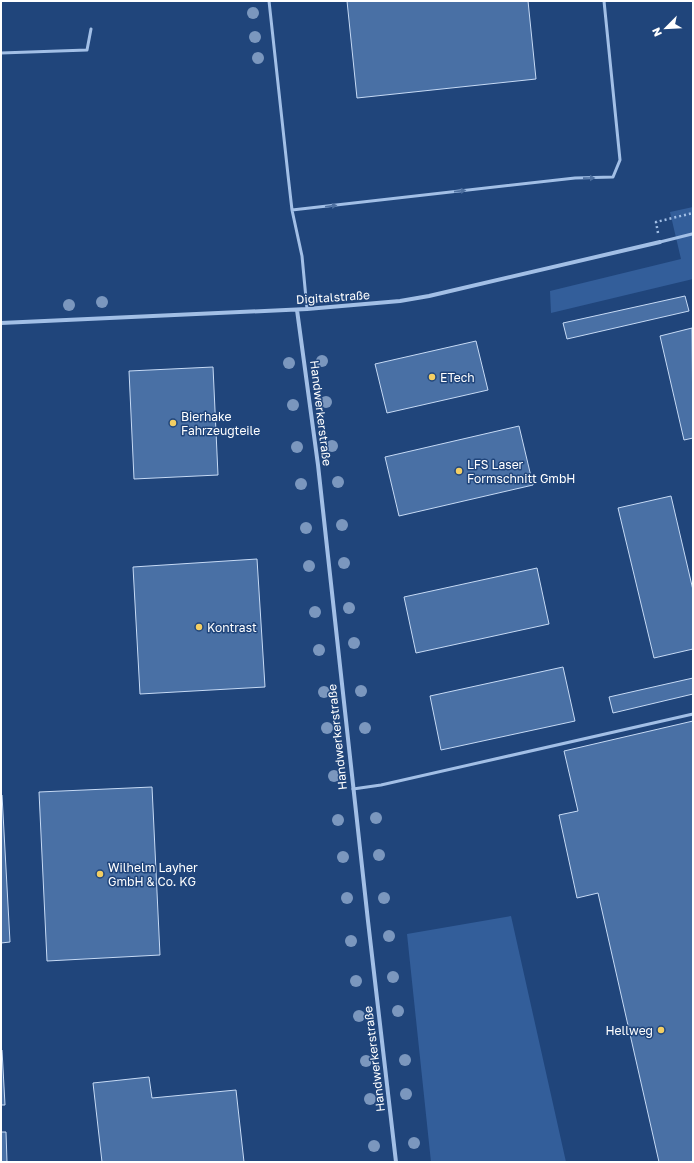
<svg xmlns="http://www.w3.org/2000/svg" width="694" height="1163" viewBox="0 0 694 1163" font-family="'Golos Text',sans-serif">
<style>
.green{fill:#335e9a}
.building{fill:#4970a5;stroke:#c6daf5}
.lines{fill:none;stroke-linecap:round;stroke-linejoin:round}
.path{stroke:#a2bfe6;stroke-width:2.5;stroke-dasharray:2 3;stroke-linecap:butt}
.service{stroke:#a2bfe6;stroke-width:3}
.minor{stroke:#a2bfe6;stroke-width:4}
.tree{fill:#7b97be}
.oneway{fill:#4e70a0}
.poi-dot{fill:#f3ce63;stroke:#20457b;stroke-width:1.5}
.labels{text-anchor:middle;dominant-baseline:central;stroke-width:3;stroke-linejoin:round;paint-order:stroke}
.street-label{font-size:12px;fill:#fff;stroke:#20457b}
.poi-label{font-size:12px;fill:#fff;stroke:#20457b;text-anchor:start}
</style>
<rect width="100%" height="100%" fill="#20457b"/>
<path class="green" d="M 693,207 L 693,279 L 551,313 L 550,291 L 681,259 L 670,212 Z
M 511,916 L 566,1162 L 431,1162 L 407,934 Z"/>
<path class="building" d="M 347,1 L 528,1 L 536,79 L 357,98 Z
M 685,296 L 689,311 L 567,339 L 563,323 Z
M 692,328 L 693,438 L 684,440 L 660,336 Z
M 476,341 L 488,390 L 387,413 L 375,364 Z
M 213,367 L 218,475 L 134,479 L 129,371 Z
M 519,426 L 533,485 L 399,516 L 385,457 Z
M 671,496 L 693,590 L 693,649 L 654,658 L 618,508 Z
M 257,559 L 265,687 L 140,694 L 133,567 Z
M 537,568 L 549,624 L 416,653 L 404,597 Z
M 563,667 L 575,721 L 441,750 L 430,696 Z
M 693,678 L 693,694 L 613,713 L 609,697 Z
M 693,721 L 693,1162 L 659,1162 L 598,893 L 577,898 L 559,815 L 578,811 L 564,751 Z
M 152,787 L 160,955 L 47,961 L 39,792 Z
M 1,795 L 2,795 L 10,942 L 1,943 Z
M 1,1050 L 2,1050 L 5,1105 L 1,1105 Z
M 149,1077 L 152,1098 L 236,1090 L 244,1162 L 102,1162 L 93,1083 Z
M 1,1132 L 6,1132 L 7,1162 L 1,1162 Z"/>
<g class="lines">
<path class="path" d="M 658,233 L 656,222 L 693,213"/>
<path class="service" d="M 269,1 L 288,175 L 292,210 L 302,256 L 307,309
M 1,53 L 87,50 L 91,29
M 292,210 L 575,178 L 613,177 L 620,160 L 604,1
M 660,242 L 692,234
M 353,789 L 381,785 L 693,714"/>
<path class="minor" d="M 297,310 L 318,465 L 368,921 L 396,1162
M 1,323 L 307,309 L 400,301 L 429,296 L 660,242"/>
</g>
<g class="tree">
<circle cx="253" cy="13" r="6"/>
<circle cx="255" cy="37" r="6"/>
<circle cx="258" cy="58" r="6"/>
<circle cx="102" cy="302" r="6"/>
<circle cx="69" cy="305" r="6"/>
<circle cx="322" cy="361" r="6"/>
<circle cx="289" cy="363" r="6"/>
<circle cx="326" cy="402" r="6"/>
<circle cx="293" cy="405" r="6"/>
<circle cx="332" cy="446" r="6"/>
<circle cx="297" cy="447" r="6"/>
<circle cx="338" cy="482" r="6"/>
<circle cx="301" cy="484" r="6"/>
<circle cx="342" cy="525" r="6"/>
<circle cx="306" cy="528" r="6"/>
<circle cx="344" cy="563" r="6"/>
<circle cx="309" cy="566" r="6"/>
<circle cx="349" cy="608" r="6"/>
<circle cx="315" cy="612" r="6"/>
<circle cx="354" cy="643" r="6"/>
<circle cx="319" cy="650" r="6"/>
<circle cx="361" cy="691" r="6"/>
<circle cx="324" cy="692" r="6"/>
<circle cx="327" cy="728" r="6"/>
<circle cx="365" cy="728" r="6"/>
<circle cx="334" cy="776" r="6"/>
<circle cx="376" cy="818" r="6"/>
<circle cx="338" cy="820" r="6"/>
<circle cx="379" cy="855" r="6"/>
<circle cx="343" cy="857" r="6"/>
<circle cx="347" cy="898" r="6"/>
<circle cx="384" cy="898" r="6"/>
<circle cx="389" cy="936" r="6"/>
<circle cx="351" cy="941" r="6"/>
<circle cx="393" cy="977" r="6"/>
<circle cx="356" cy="981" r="6"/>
<circle cx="398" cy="1011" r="6"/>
<circle cx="359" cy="1016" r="6"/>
<circle cx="405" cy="1060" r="6"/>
<circle cx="366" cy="1061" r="6"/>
<circle cx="406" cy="1094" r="6"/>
<circle cx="370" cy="1099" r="6"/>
<circle cx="414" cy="1143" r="6"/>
<circle cx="374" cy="1146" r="6"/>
</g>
<defs><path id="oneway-solid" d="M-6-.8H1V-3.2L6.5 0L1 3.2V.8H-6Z"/></defs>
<g class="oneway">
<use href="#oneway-solid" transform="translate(589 178) rotate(-1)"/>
<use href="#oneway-solid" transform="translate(460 191) rotate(-6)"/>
<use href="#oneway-solid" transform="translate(331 206) rotate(-7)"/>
</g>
<g class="poi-dot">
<circle cx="432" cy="377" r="4"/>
<circle cx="173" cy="423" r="4"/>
<circle cx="459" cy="471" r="4"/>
<circle cx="199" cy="627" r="4"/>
<circle cx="100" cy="874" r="4"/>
<circle cx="661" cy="1030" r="4"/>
</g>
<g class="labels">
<g class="street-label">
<text transform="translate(333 297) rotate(-4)">Digitalstraße</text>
<text transform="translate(321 413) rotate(83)">Handwerkerstraße</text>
<text transform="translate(337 737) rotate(-96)">Handwerkerstraße</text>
<text transform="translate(374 1059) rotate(-97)">Handwerkerstraße</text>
</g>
<g class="poi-label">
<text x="440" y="377">ETech</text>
<text x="181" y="416">Bierhake<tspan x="181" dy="14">Fahrzeugteile</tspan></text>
<text x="467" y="464">LFS Laser<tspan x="467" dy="14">Formschnitt GmbH</tspan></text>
<text x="207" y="627">Kontrast</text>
<text x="108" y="867">Wilhelm Layher<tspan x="108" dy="14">GmbH &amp; Co. KG</tspan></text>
<text x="653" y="1030" text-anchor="end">Hellweg</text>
</g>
</g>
<rect width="694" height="1163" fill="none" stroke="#ffffff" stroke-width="4"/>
<g transform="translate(666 28) rotate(246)" stroke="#20457b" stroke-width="3" paint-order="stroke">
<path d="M0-3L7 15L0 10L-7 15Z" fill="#ffffff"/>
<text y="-6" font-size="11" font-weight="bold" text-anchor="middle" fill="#ffffff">N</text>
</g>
</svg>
